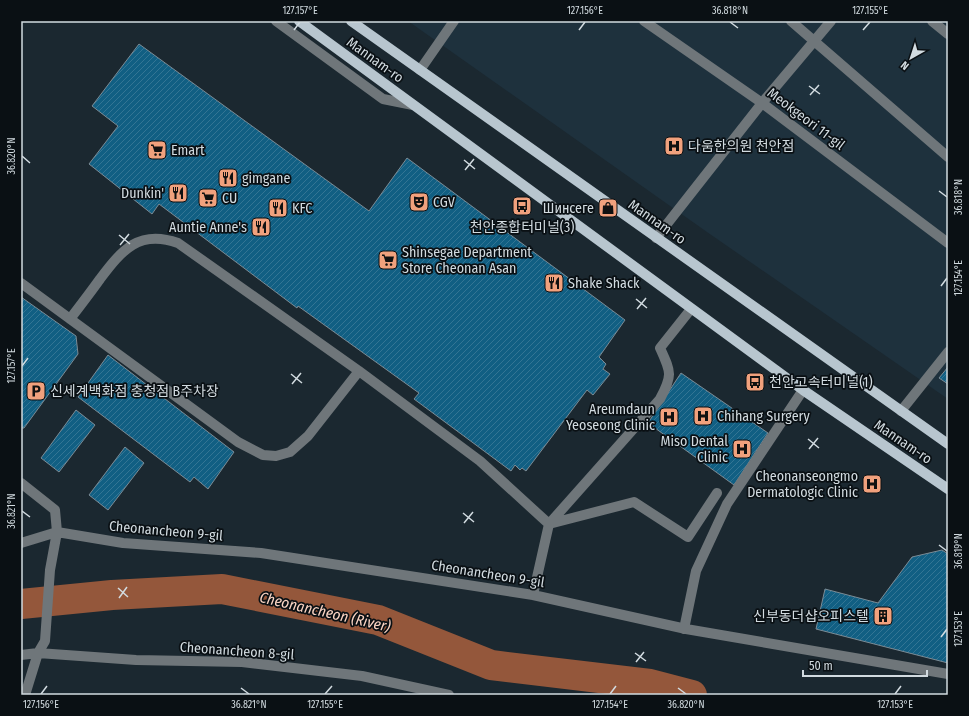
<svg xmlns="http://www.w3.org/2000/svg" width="969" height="716" viewBox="0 0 969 716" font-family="'Fira Sans Condensed','Noto Sans KR',sans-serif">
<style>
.built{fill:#1e313d}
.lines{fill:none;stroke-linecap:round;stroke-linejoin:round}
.river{stroke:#94573b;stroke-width:30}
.building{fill:url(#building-hatch);stroke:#7b8b95}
.minor{stroke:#6f767a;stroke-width:10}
.major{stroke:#b8c6cf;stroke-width:10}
.ticks{fill:none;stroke:#d2dbe0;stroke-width:1.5}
.labels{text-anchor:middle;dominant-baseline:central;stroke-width:3.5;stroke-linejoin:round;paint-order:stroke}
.street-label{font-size:14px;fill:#d2dbe0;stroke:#0a1014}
.poi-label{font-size:14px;fill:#d2dbe0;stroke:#0a1014;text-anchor:start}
.water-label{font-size:15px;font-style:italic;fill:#fbd5c4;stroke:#0a1014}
.neatline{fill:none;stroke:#d2dbe0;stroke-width:1.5}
.ticks-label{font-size:10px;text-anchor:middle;fill:#d2dbe0}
</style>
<defs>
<pattern id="building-hatch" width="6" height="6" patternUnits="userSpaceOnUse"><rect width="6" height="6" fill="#115f83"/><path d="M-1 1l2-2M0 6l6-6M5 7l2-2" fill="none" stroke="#337594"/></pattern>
</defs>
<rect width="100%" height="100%" fill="#1b2830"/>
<path class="built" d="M 408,21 L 948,21 L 948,399 L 707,232 Z"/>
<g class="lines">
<path class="river" d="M 21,604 L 112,595 L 222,589 L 378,620 L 491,665 L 650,684 L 692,695"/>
</g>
<path class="building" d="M 139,44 L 369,211 L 407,158 L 625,320 L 599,357 L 606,364 L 603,369 L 610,374 L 593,395 L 587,390 L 526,471 L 522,468 L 520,470 L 515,465 L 511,471 L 414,399 L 419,393 L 298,306 L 297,308 L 159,204 L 152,214 L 89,164 L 118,126 L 92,106 Z
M 21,297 L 76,336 L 78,354 L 24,428 L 21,428 Z
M 108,355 L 234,452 L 208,489 L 194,477 L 190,482 L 78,397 Z
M 948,367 L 948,384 L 939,378 Z
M 681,373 L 768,433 L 734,485 L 648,423 Z
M 76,410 L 95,425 L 59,472 L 41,458 Z
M 125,447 L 144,463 L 108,510 L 89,495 Z
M 942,550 L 948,554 L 948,663 L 816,629 L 825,589 L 878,603 L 912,557 Z"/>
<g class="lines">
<path class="minor" d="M 276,21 L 383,99 L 413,105
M 644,21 L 762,103 L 948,243
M 791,21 L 948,157
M 932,21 L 948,34
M 420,70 L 454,21
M 656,238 L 762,103 L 831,21
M 21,283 L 238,442 L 263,455 L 276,456 L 290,452 L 308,436 L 359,371
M 70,319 C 80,306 90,293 100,279 C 122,250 139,229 178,243 L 359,371 L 480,461 L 549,524
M 901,411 L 948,352
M 21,483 L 55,510 L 57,532 L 50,570 L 45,641 L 38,653 L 25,695
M 549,524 L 634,502 L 688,537 L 717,493
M 21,543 L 57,532 L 123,543 L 261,553 L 533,595 L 686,629 L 948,674
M 533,595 L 549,524 L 660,399 C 673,375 671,372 660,348 L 691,309
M 684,629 L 696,571 L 727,504 L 803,390
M 21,655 L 38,653 L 136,660 L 242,662 L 362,676 L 449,695"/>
<path class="major" d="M 299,21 L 803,390 L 948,489
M 351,21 L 948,444"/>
</g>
<path class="ticks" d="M 730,22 L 738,28M 294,30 L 300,22M 579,30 L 585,22M 863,30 L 870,22M 809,86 L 820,94M 810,95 L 819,85M 22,156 L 30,163M 464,160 L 475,169M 465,170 L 474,159M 939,191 L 947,197M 119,235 L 130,244M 120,245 L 129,234M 941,286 L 947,278M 636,299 L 647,308M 637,309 L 646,298M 22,366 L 28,358M 291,374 L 302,383M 292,384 L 301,373M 808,439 L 819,448M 809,449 L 818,438M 22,511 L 30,517M 463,513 L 474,522M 464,523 L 473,512M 939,545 L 947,551M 118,588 L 128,597M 119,598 L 127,587M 941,637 L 947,629M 635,653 L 646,661M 636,662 L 644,652M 241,688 L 249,694M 678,688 L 686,694M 41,694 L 47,686M 325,694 L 332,686M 610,694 L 616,686M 895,694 L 901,686"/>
<defs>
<g id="hospital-square" transform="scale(1)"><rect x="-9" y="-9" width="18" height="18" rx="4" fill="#f1a17d" stroke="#0a1014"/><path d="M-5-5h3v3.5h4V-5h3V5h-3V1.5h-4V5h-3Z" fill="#111"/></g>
<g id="supermarket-square" transform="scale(1)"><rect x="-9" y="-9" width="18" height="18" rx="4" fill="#f1a17d" stroke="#0a1014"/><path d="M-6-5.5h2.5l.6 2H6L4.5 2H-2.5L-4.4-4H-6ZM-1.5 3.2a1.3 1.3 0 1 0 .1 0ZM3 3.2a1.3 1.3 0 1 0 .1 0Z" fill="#111"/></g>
<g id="restaurant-square" transform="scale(1)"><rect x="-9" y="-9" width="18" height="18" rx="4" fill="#f1a17d" stroke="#0a1014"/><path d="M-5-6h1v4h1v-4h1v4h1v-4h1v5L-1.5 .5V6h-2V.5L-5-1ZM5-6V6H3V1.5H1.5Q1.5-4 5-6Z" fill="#111"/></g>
<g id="theatre-square" transform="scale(1)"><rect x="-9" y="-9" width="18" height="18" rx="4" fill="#f1a17d" stroke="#0a1014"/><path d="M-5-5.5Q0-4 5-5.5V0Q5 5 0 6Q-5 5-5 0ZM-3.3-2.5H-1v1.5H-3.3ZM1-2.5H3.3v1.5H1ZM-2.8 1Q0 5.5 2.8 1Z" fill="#111"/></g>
<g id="bus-square" transform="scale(1)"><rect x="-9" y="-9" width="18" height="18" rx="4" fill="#f1a17d" stroke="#0a1014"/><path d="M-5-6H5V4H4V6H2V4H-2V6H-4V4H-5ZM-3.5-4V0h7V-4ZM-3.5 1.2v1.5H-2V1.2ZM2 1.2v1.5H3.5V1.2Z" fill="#111"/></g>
<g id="shop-square" transform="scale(1)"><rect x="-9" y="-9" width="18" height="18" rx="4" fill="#f1a17d" stroke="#0a1014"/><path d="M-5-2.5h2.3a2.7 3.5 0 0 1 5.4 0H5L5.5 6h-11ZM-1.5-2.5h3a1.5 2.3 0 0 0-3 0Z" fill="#111"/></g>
<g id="parking-square" transform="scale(1)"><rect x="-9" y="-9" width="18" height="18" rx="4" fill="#f1a17d" stroke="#0a1014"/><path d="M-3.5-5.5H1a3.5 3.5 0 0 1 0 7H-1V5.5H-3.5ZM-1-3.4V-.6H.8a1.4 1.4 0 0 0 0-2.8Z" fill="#111"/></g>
<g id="building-square" transform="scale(1)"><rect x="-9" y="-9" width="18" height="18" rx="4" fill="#f1a17d" stroke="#0a1014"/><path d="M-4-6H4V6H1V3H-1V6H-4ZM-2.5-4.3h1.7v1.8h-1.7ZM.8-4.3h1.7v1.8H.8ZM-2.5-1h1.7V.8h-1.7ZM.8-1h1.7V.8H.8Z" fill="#111"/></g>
</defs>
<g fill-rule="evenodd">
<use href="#hospital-square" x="674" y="146"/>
<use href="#supermarket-square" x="157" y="150"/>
<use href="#restaurant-square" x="228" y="178"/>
<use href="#restaurant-square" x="178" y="193"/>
<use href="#supermarket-square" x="208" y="198"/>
<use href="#theatre-square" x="419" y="202"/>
<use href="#bus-square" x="522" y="206"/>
<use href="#restaurant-square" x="278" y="208"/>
<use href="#shop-square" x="608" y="208"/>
<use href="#restaurant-square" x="261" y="227"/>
<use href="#supermarket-square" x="388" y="260"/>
<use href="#restaurant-square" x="554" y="283"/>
<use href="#bus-square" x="755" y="382"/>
<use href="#parking-square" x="36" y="391"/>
<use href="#hospital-square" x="703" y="416"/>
<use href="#hospital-square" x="669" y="417"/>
<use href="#hospital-square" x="742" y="449"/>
<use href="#hospital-square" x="872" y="484"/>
<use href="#building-square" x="883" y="616"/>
</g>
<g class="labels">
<g class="street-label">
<text transform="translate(375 60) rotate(36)">Mannam-ro</text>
<text transform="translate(806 119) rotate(37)">Meokgeori 11-gil</text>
<text transform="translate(657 222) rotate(35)">Mannam-ro</text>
<text transform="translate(903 442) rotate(34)">Mannam-ro</text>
<text transform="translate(166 531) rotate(5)">Cheonancheon 9-gil</text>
<text transform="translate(488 574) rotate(9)">Cheonancheon 9-gil</text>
<text transform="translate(237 651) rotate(4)">Cheonancheon 8-gil</text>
</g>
<g class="poi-label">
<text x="688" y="146">다움한의원 천안점</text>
<text x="171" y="150">Emart</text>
<text x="242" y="178">gimgane</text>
<text x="164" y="193" text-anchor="end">Dunkin'</text>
<text x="222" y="198">CU</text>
<text x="433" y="202">CGV</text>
<text x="292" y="208">KFC</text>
<text x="594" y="208" text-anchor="end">Шинсеге</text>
<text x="247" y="227" text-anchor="end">Auntie Anne's</text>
<text x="522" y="227" text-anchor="middle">천안종합터미널(3)</text>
<text x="402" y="252">Shinsegae Department<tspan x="402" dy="16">Store Cheonan Asan</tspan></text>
<text x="568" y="283">Shake Shack</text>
<text x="769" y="382">천안고속터미널(1)</text>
<text x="50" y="391">신세계백화점 충청점 B주차장</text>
<text x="655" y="409" text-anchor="end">Areumdaun<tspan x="655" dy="16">Yeoseong Clinic</tspan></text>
<text x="717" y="416">Chihang Surgery</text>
<text x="728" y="441" text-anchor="end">Miso Dental<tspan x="728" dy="16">Clinic</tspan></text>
<text x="858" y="476" text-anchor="end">Cheonanseongmo<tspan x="858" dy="16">Dermatologic Clinic</tspan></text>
<text x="869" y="616" text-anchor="end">신부동더샵오피스텔</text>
</g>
<g class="water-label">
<text transform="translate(325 612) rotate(13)">Cheonancheon (River)</text>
</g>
</g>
<rect width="969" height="716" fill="none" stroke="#0a1014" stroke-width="44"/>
<g transform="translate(911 58) rotate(219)" stroke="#0a1014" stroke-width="3" paint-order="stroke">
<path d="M0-3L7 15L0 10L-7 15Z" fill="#d2dbe0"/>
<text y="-6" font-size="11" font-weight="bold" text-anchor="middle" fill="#d2dbe0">N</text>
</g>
<path d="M803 670v6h124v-6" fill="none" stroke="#d2dbe0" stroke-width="2"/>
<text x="809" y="670" font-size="12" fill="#d2dbe0" stroke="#0a1014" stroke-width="3" paint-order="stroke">50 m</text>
<rect x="22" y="22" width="925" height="672" class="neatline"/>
<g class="ticks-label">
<text x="300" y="14">127.157°E</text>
<text x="585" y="14">127.156°E</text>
<text x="730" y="14">36.818°N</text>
<text x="870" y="14">127.155°E</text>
<text transform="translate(11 156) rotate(-90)" y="4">36.820°N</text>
<text transform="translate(958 197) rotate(-90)" y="4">36.818°N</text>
<text transform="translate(958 278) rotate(-90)" y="4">127.154°E</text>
<text transform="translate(11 366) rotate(-90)" y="4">127.157°E</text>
<text transform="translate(11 511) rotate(-90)" y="4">36.821°N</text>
<text transform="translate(958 551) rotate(-90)" y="4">36.819°N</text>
<text transform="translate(958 629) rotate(-90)" y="4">127.153°E</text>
<text x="41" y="708">127.156°E</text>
<text x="249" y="708">36.821°N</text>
<text x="325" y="708">127.155°E</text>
<text x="610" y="708">127.154°E</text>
<text x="686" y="708">36.820°N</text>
<text x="895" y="708">127.153°E</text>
</g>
</svg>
